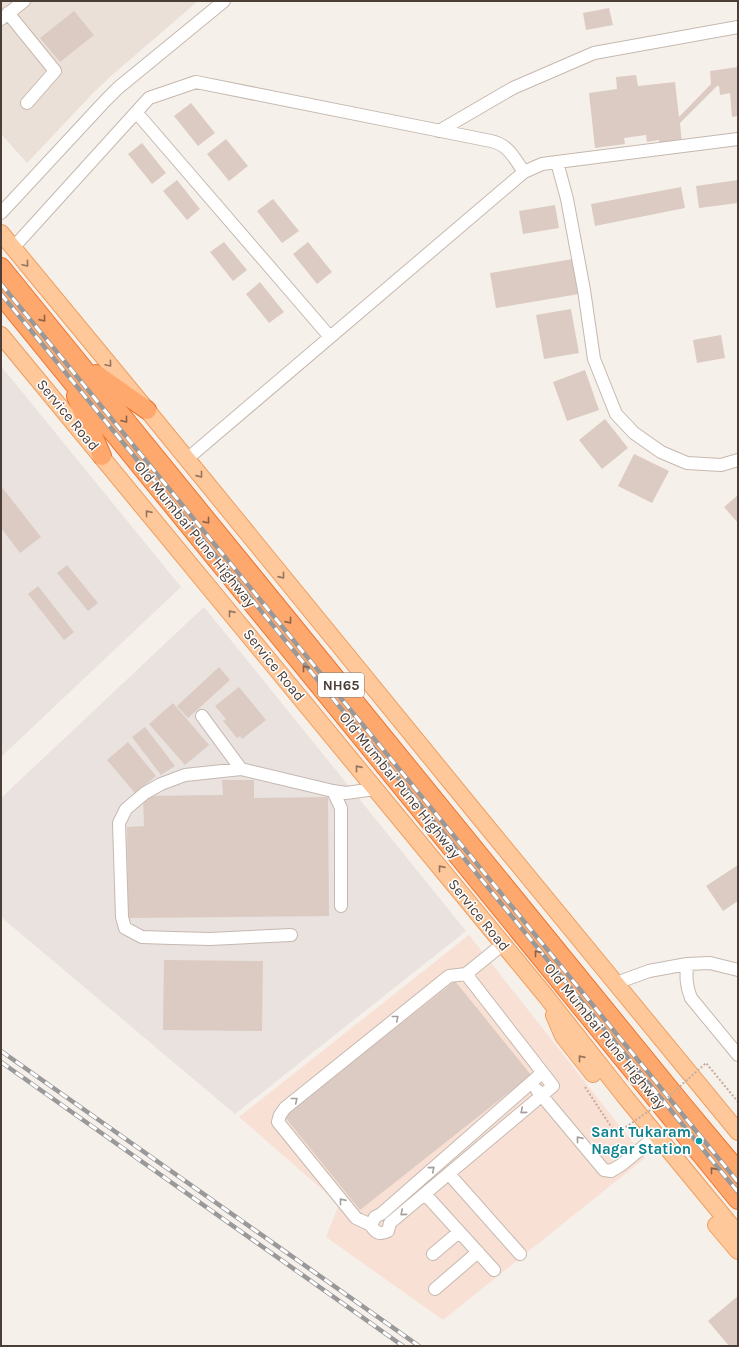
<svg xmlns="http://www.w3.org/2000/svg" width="739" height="1347" viewBox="0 0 739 1347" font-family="Karla,sans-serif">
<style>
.residential{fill:#ebe0d8}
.commercial{fill:#f9e0d5}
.industrial{fill:#e9e2df}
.building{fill:#dccbc2}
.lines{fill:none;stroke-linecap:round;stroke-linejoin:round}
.minor-casing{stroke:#c6b8af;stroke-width:14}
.major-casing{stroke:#ee9f60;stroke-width:18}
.highway-casing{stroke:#eb7630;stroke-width:20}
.minor{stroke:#fff;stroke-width:12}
.major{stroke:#ffc89b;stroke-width:16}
.highway{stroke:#ffa86d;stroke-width:18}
.rail-casing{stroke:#999;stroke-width:4.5}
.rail{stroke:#fff;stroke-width:3;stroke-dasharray:9;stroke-linecap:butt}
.path-bridge{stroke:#c6ac9c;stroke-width:2;stroke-dasharray:2 2;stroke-linecap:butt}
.oneway{stroke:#93755f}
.oneway2{stroke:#8a634a}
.oneway3{stroke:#a59e9b}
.culture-dot{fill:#0f9aa8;stroke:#fff;stroke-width:1.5}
.labels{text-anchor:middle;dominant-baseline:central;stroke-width:3;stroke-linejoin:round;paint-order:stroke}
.shield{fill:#fff;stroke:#817873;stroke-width:1}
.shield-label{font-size:14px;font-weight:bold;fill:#4b3e37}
.street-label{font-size:15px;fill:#4b3e37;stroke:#fff}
.culture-label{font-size:15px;font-weight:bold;fill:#0d838f;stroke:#fff;text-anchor:end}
</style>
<rect width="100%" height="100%" fill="#f6f0ea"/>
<path class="residential" d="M 1,1 L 198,1 L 111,76 L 93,93 L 27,163 L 1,134 Z"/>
<path class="commercial" d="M 469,935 L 645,1158 L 443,1320 L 326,1237 L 339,1204 L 239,1117 Z"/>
<path class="industrial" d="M 1,366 L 181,587 L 1,757 Z
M 204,607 L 466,931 L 235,1114 L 1,917 L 1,798 Z"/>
<path class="building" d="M 609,8 L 613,25 L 586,30 L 583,13 Z
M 74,11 L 94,35 L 60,62 L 40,38 Z
M 738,67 L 738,116 L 732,117 L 730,93 L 720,95 L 719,86 L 717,86 L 680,123 L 682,144 L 660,147 L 659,140 L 647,142 L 646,135 L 624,138 L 625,144 L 595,148 L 589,93 L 617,89 L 616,77 L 636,75 L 638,86 L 675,82 L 679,117 L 711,84 L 710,71 Z
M 191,103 L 215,133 L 198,146 L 174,116 Z
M 226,139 L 248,166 L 229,181 L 207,154 Z
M 142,143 L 166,173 L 152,184 L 128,154 Z
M 177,180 L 200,209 L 187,220 L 163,191 Z
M 738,180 L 738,203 L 699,208 L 696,186 Z
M 681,187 L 685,208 L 595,226 L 591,204 Z
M 273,199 L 299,231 L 282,243 L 257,211 Z
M 555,205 L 559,228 L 523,234 L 519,211 Z
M 224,242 L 247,270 L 233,281 L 210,252 Z
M 308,242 L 332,272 L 317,284 L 293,254 Z
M 573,259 L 579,294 L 496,308 L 490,273 Z
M 260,282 L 284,312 L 269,323 L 246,294 Z
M 571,309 L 579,353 L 544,359 L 536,315 Z
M 721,335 L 725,358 L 697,363 L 693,340 Z
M 585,370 L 599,410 L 567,421 L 553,382 Z
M 605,419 L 628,448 L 602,469 L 579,440 Z
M 634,454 L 669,471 L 652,503 L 618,486 Z
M 1,486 L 41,537 L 20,553 L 1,528 Z
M 738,495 L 738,523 L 724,507 Z
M 67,565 L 98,603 L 88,611 L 57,573 Z
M 38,586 L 74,632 L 64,640 L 28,594 Z
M 219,667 L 230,680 L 188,718 L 177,706 Z
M 239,687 L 266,720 L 242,739 L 240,736 L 237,738 L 223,721 L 226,719 L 215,706 Z
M 173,703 L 209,745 L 185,765 L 149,724 Z
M 145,727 L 175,766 L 161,775 L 132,737 Z
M 128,742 L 156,776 L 135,793 L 107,760 Z
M 222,780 L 254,780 L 254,798 L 328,797 L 329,916 L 128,918 L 127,827 L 144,826 L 143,796 L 223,795 Z
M 738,865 L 738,901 L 723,911 L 706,886 Z
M 164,960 L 263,961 L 262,1031 L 163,1030 Z
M 455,981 L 531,1075 L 360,1210 L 284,1116 Z
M 738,1296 L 738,1346 L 729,1346 L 708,1321 Z"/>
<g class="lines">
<g class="minor-casing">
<path id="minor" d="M 8,13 L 55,71 L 27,103
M 1,19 L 24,1
M 136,112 L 330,337
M 439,131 L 513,88 L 594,53 L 738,27
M 557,162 L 567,199 L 584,290 L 594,359 L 616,414 L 634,433 L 661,452 L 687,463 L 721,465 L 738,460
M 524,172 L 542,164 L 557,162 L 738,139
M 1,213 L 105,101 L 118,88 L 224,1
M 13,248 L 149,98 L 196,82 L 491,141 C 509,145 514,158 524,172 L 187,459
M 202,716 L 241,769
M 333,791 L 341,808 L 341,906
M 291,935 L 210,939 L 172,938 L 142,937 L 125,928 L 122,917 L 119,823 L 126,809 L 145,793 L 161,784 L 185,775 L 241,769 L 333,791 L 346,793 L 375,789
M 687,964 C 686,977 686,986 691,998 L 738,1055
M 466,974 L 553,1086 L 390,1223 L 388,1231 C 380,1235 375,1233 371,1225 L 375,1217 L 381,1214 L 542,1073
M 616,983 L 649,971 L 687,964 L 710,963 L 738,970
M 537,1090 L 604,1170 L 611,1171 L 621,1165 L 649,1142
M 449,1174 L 520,1254
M 425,1194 L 494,1270
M 371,1225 L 356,1218 L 278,1122 L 280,1115 L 285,1108 L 449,976 L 466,974 L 503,944
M 433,1254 L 459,1232
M 435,1289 L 478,1252"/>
</g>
<g class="major-casing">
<path id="major" d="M 1,233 L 147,410 L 484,823 L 738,1132
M 1,335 L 545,995 L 626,1098 L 738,1234
M 554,1015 L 563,1036 L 593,1074
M 716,1225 L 738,1251"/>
</g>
<g class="highway-casing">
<path id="highway" d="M 1,267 L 682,1104 L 738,1171
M 1,295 L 738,1200
M 96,374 L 147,410
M 76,396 L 102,456"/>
</g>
<use href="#minor" class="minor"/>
<use href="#major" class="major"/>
<use href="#highway" class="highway"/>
<g class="rail-casing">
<path id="rail" d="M 1,284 L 738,1182
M 1,294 L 738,1192
M 1,1051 L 419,1346
M 1,1062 L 403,1346"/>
</g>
<use href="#rail" class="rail"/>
<path class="path-bridge" d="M 585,1087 L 616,1134 L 666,1099 L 706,1063 L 738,1102"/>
</g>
<defs><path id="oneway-chevron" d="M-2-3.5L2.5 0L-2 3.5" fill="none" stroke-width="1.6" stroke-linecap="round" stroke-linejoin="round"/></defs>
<g class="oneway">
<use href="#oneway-chevron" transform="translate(26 264) rotate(50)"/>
<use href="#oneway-chevron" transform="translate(109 364) rotate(50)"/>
<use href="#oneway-chevron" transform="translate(200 475) rotate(51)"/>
<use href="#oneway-chevron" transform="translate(148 513) rotate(-129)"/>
<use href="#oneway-chevron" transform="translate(282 576) rotate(51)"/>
<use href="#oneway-chevron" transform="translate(231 613) rotate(-129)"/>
<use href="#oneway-chevron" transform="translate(358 768) rotate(-129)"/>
<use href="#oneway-chevron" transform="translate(441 868) rotate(-129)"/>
<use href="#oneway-chevron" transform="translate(581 1058) rotate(-129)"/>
</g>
<g class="oneway2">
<use href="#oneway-chevron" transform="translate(43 319) rotate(51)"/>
<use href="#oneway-chevron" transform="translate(125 420) rotate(51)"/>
<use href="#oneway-chevron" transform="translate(207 521) rotate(51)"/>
<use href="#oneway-chevron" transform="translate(289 621) rotate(51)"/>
<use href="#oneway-chevron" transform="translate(305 668) rotate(-129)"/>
<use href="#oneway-chevron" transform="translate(537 953) rotate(-129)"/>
<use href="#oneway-chevron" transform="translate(713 1170) rotate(-129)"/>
</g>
<g class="oneway3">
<use href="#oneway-chevron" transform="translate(396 1018) rotate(-39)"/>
<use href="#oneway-chevron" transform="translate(295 1100) rotate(-39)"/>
<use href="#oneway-chevron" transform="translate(523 1111) rotate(140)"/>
<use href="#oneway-chevron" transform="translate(579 1139) rotate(-129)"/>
<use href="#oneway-chevron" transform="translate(432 1169) rotate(-41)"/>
<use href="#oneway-chevron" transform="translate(342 1201) rotate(-129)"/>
<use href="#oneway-chevron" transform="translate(403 1213) rotate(140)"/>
</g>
<circle class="culture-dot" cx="699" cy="1141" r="4"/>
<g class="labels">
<rect class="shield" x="318" y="673" width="46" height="24" rx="3"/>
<g class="shield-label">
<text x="341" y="685">NH65</text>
</g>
<g class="street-label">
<text transform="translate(68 415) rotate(50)">Service Road</text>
<text transform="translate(195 534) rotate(51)">Old Mumbai Pune Highway</text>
<text transform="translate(274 665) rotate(51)">Service Road</text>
<text transform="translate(400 785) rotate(51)">Old Mumbai Pune Highway</text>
<text transform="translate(479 915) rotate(51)">Service Road</text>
<text transform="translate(605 1036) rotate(51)">Old Mumbai Pune Highway</text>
</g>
<g class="culture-label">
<text x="691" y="1132">Sant Tukaram<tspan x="691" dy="17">Nagar Station</tspan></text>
</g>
</g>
<rect width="739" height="1347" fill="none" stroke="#4b3e37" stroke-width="4"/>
</svg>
